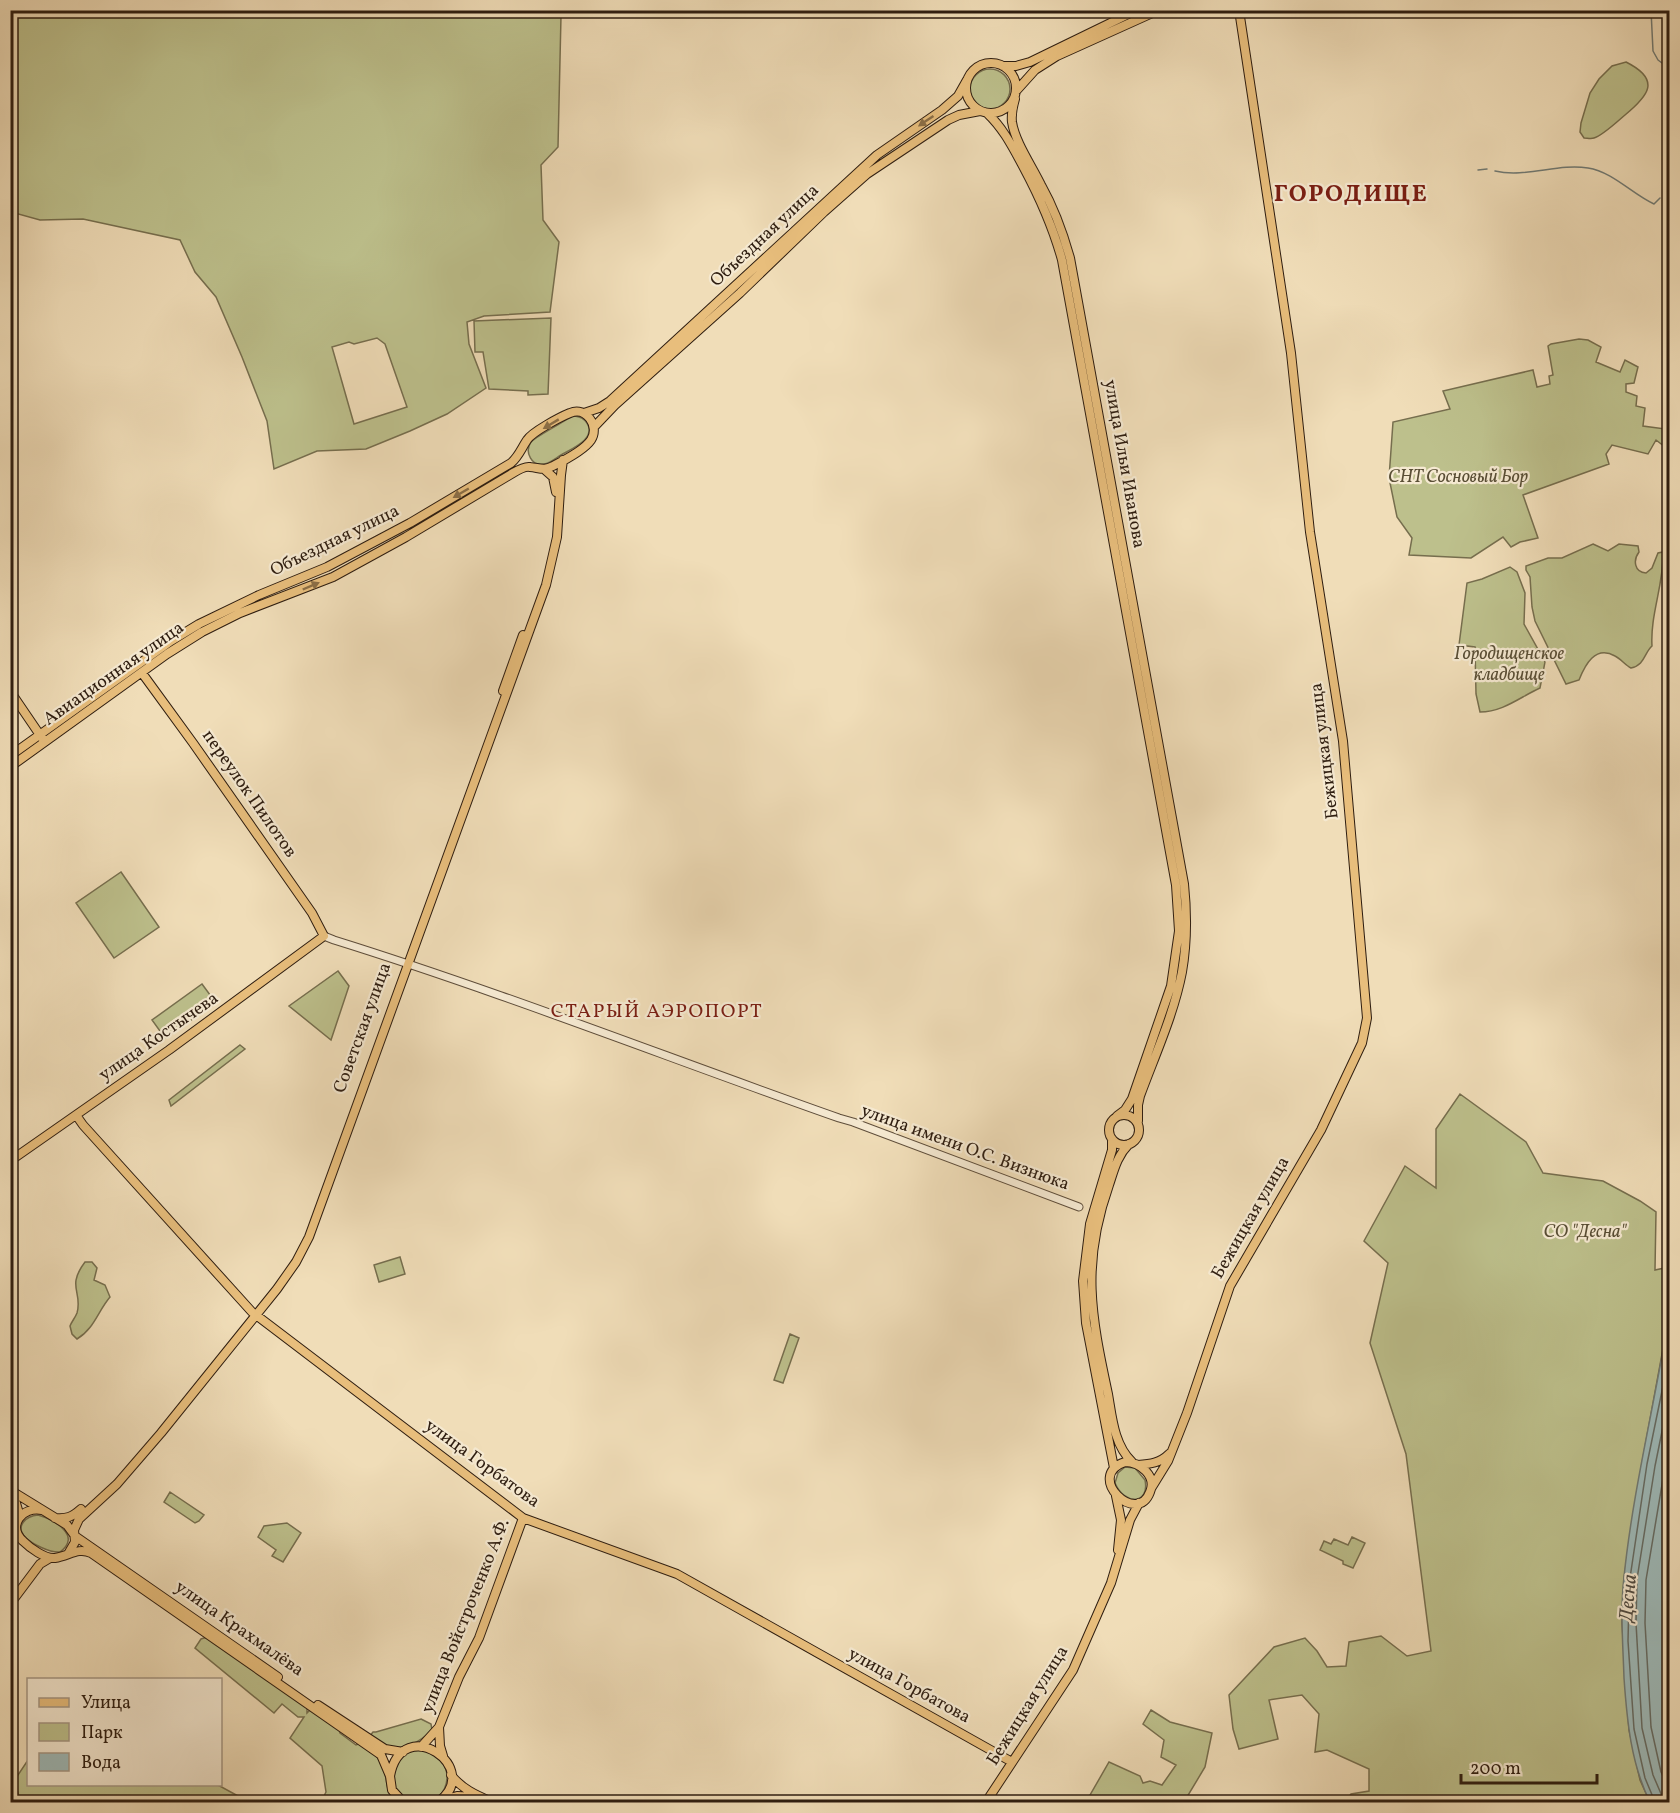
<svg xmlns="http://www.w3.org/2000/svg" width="1680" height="1813" viewBox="0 0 1680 1813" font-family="Vollkorn,serif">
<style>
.green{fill:#bdc08c;stroke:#766e4e;stroke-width:1.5;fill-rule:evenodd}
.water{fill:#9ebab9;stroke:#717b75;stroke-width:1.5}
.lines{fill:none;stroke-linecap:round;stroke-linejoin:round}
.shore{stroke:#666c64;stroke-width:1.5}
.stream{stroke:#717b75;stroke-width:1.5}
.minor-casing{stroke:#5e4d3a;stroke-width:9}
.major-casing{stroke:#2e1d10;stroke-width:10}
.minor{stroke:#f5e9d1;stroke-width:7}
.major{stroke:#e8be7c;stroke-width:8}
.oneway{fill:#8b6e46}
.labels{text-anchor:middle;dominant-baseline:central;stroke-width:4.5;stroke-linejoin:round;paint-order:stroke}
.street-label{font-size:18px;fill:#2e1d10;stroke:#f5e9d1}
.park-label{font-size:18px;font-style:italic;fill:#594e35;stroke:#f5e9d1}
.neighbourhood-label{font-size:20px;letter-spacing:1.5px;fill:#7a1f14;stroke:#f5e9d1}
.water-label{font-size:20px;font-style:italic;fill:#504c43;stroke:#f5e9d1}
.district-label{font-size:24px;font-weight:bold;letter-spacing:1.5px;fill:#7a1f14;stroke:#f5e9d1}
</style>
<rect width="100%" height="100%" fill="#f0ddb8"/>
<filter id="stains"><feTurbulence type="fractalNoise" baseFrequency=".00333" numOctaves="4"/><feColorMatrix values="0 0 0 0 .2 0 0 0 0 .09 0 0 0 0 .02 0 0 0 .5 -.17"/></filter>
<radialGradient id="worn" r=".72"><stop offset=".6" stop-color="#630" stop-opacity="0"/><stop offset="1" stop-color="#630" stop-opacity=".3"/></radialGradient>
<path class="green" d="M 10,11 L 567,11 L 561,16 L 558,147 L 541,165 L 543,220 L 559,242 L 550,312 L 484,316 L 467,322 L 469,344 L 486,388 L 447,414 L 410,431 L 366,449 L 317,451 L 274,469 L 267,421 L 242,357 L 216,297 L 195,272 L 180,240 L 83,219 L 40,220 L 11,212 ZM 377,338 L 385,344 L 407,407 L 354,424 L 332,347 L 349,342 L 354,344 Z
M 1626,62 C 1662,80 1648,96 1625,115 C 1618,121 1602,136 1594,138 C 1591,139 1587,138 1584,138 L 1580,132 L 1581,123 L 1590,93 L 1599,79 L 1612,66 Z
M970 89a20 20 0 1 1 40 0a20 20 0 1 1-40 0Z
M 551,318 L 548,394 L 528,395 L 528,391 L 489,389 L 483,352 L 475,352 L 474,321 Z
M 1579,339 L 1588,340 L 1601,347 L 1596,362 L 1620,372 L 1625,360 L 1638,367 L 1634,383 L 1626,384 L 1626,392 L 1637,396 L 1636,406 L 1645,408 L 1643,426 L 1665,429 L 1669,413 L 1669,450 L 1656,440 L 1648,454 L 1612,445 L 1606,454 L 1609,464 L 1523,495 L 1538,538 L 1520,542 L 1511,547 L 1503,537 L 1471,558 L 1409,555 L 1412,538 L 1397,517 L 1389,478 L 1393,422 L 1450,409 L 1443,391 L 1533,370 L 1537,387 L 1550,384 L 1549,376 L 1553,375 L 1548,346 L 1551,344 Z
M 575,416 C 580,417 584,418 587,423 C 597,439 571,449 561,455 C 556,458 550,463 544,464 C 532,467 524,452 531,442 C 538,435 562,423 571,417 Z
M 1593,544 L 1608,551 L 1619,544 L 1638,546 L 1639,552 C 1633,560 1634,572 1646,573 L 1652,568 L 1658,553 L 1663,552 C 1664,584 1650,615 1652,646 C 1644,653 1645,665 1631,668 C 1625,665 1621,659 1615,656 C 1595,645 1585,665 1579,680 L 1566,684 L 1535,621 L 1532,607 L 1530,577 L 1526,570 L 1526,566 L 1548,558 L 1562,558 Z
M 1510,567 L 1517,572 L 1525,593 L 1524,624 L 1545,662 L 1540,688 C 1520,697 1503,712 1480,712 L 1476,694 L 1475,647 L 1459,645 L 1467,583 L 1482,579 Z
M 121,872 L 159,927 L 114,958 L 76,903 Z
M 338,971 L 349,986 L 331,1040 L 289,1006 Z
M 202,984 L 216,1003 L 165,1038 L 152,1020 Z
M 240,1045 L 245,1049 L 171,1106 L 169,1100 Z
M 1460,1094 L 1526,1142 L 1543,1173 L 1603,1181 L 1640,1201 L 1656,1212 L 1655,1270 L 1669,1267 L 1669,1316 L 1642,1463 L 1631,1530 L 1624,1578 L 1622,1623 L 1629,1730 L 1640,1780 L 1650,1802 L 1345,1802 L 1351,1794 L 1369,1791 L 1369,1769 L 1327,1750 L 1315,1752 L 1319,1714 L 1302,1695 L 1269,1700 L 1278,1739 L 1239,1749 L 1233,1729 L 1229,1695 L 1274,1647 L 1305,1638 L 1317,1651 L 1327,1667 L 1346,1666 L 1349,1642 L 1381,1636 L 1407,1656 L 1431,1651 L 1406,1454 L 1370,1343 L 1388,1263 L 1364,1241 L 1405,1166 L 1436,1188 L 1436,1129 Z
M 400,1257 L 405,1274 L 379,1282 L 374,1265 Z
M 85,1262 L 92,1262 L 97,1268 L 94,1280 L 105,1285 L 110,1297 C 98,1311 94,1329 77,1339 L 72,1334 L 70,1326 C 72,1321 75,1318 77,1313 C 83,1292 66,1287 85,1262 Z
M 790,1334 L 799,1338 L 783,1383 L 774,1380 Z
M 1125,1467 L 1135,1468 L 1145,1480 C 1150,1504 1125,1506 1115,1483 L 1118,1473 Z
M 170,1492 L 204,1515 L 199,1521 L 195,1523 L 164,1502 Z
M 38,1515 C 55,1520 82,1536 60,1552 C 50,1553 32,1544 25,1537 C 15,1526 26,1516 38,1515 Z
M 287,1523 L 301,1533 L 283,1562 L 272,1556 L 276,1550 L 258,1537 L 264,1526 Z
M 1352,1537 L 1365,1543 L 1353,1568 L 1343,1564 L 1343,1561 L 1320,1550 L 1324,1541 L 1331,1544 L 1334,1539 L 1348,1545 Z
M 204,1638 L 208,1638 L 307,1708 L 307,1713 L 311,1709 L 339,1729 L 340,1733 L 356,1745 L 361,1743 C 371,1751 380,1757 384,1770 C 388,1783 385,1791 396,1802 L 321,1802 L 326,1792 L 322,1766 L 290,1738 L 304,1717 L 298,1717 L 282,1704 L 274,1713 L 195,1648 L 201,1639 Z
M 1151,1710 L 1170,1722 L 1212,1733 L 1205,1767 L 1184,1802 L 1086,1802 L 1109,1762 L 1140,1776 L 1143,1783 L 1150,1781 L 1162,1785 L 1176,1765 L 1161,1757 L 1164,1740 L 1143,1724 Z
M 421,1719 L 431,1724 L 432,1730 C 421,1741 404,1752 387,1746 C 381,1744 375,1740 369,1737 L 373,1732 L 376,1732 Z
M393 1777a27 27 0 1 1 54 0a27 27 0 1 1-54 0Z
M 28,1760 L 28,1784 L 218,1785 L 249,1802 L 21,1802 L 14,1781 Z"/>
<path class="water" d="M 1669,1316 L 1670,1475 L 1667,1490 L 1670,1503 L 1670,1585 L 1668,1607 L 1670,1802 L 1650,1802 C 1631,1764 1627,1721 1624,1678 C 1623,1645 1620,1611 1624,1577 C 1633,1489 1655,1403 1669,1316 Z"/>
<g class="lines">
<path class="shore" d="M 1670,1437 L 1646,1580 L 1645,1623 L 1651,1727 L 1661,1772 L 1670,1791
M 1655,1802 L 1645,1778 L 1634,1729 L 1628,1641 L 1629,1599 L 1630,1578 L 1647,1464 L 1670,1352
M 1663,1802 L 1662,1796 L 1653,1775 L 1642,1728 L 1636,1623 L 1637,1579 L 1655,1466 L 1670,1392"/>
<path class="stream" d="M 1651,10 L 1653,51 L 1658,60 L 1670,69
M 1478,170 L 1487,169
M 1495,171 C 1526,178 1558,163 1588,168 C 1613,172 1632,194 1654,204 L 1660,198
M 1663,195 L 1670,196"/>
<g class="minor-casing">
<path id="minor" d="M 324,936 L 334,940 C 504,993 671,1059 839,1118 L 853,1122 L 1079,1207"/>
</g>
<g class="major-casing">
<path id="major" d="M966 88a25 25 0 1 1 50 0a25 25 0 1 1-50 0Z
M 1003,66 L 1016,66 L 1030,62 L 1137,10
M 1017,90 L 1035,70 L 1057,56 L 1159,10
M 1015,99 C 1013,106 1011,114 1012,122 C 1015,142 1032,166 1041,185 C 1054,208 1063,233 1070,258 L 1184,884 C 1187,913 1187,943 1182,972 C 1174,1014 1155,1055 1140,1096 L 1138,1105 L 1138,1121
M 987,113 C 1004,129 1013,148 1024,168 C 1040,198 1053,227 1062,260 L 1176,885 L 1179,931 L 1171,986 L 1132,1099 L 1125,1110 L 1117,1116
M 584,413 L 599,408 L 610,401 L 877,155 L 942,110 L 958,96 L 967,80
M 594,427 L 615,405 L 740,293 L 824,212 L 867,174 L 948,120 L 959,115 L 980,111
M 544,469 L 553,477 L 556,492
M 10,691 L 42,738
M 503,691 L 523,635
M 10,756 L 171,641 L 199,624 L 259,595 L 327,567 L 410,523 L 511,463 C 519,456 521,449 527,440 C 532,432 560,417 570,413 C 586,406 600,426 591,440 C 585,449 563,461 553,466 C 544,471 540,468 530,467 C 525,466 518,470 513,473 L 406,537 L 333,577 L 240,613 L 202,632 L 167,654 L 10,767
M1109 1130a15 15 0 1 1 30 0a15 15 0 1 1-30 0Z
M 76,1115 L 83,1125 L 252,1312 L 523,1518 L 677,1574 L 1012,1762
M 1112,1139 L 1112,1150 L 1090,1224 L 1083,1281 L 1086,1323 L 1114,1468
M 1129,1144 C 1117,1156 1114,1170 1109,1185 C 1081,1264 1091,1315 1108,1394 C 1112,1417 1114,1445 1132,1462
M 10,1161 L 169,1050 L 324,936 L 312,913 L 193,743 L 142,673
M 1125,1462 C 1140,1462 1157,1476 1150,1492 C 1137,1527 1084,1476 1125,1462 Z
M 1138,1465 C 1150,1464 1160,1463 1169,1454
M 1152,1487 L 1168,1461 L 1187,1413 L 1230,1286 L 1321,1130 L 1362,1043 L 1367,1018 L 1343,741 L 1310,532 L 1291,353 L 1239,10
M 10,1490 L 67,1525 L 75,1536 L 278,1677
M 1116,1496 L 1121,1520 L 1118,1550
M 10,1497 L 16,1503 L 20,1517
M 42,1510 C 22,1506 7,1526 23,1541 C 30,1548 45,1559 55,1558 C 69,1556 78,1547 91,1553 L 381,1755 L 390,1776 L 392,1790 L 403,1802
M 55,1518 C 67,1519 72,1517 81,1509
M 68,1554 L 75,1542 L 74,1530 L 79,1519 L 117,1484 L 161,1433 L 277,1289 L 296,1262 L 309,1237 L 546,585 L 557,537 L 561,475 L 563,460
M 10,1604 L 40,1564 L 50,1558
M 318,1705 L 385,1749 L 403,1752
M 439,1727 L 440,1746 L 443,1756
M 421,1747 L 439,1727 L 459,1677 L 479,1638 L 523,1518
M 451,1775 C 462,1789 476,1795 492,1802
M 390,1776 C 402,1711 485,1769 438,1802
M 442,1800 L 457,1796 L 477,1797
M 986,1802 L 1073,1670 L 1111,1583 L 1130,1520 L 1139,1503"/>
</g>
<use href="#minor" class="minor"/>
<use href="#major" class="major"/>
</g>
<defs><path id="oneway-solid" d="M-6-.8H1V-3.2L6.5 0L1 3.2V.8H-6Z" transform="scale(1.5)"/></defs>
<g class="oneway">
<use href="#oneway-solid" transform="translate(926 121) rotate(146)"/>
<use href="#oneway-solid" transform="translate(551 424) rotate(149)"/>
<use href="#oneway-solid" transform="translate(461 493) rotate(150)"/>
<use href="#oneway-solid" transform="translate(311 586) rotate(-23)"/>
</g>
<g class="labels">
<g class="street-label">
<text transform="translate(765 236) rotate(-43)">Объездная улица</text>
<text transform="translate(1124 464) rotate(80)">улица Ильи Иванова</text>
<text transform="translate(335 541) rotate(-26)">Объездная улица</text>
<text transform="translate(114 674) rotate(-35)">Авиационная улица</text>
<text transform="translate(1325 751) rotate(-97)">Бежицкая улица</text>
<text transform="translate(249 794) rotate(55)">переулок Пилотов</text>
<text transform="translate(363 1028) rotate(-70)">Советская улица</text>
<text transform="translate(159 1037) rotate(-35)">улица Костычева</text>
<text transform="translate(965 1148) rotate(20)">улица имени О.С. Визнюка</text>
<text transform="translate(1251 1218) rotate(-60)">Бежицкая улица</text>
<text transform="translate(482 1464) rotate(36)">улица Горбатова</text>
<text transform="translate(466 1616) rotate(-68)">улица Войстроченко А.Ф.</text>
<text transform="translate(239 1629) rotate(35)">улица Крахмалёва</text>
<text transform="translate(909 1686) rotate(29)">улица Горбатова</text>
<text transform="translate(1028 1706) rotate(-58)">Бежицкая улица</text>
</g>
<g class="park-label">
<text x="1458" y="477">СНТ Сосновый Бор</text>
<text x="1509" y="654">Городищенское<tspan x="1509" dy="21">кладбище</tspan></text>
<text x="1585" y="1232">СО "Десна"</text>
</g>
<g class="neighbourhood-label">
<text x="657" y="1012">СТАРЫЙ АЭРОПОРТ</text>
</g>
<g class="water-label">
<text transform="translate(1629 1598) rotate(-85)">Десна</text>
</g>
<g class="district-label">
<text x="1351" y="195">ГОРОДИЩЕ</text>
</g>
</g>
<rect width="1680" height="1813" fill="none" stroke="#f0ddb8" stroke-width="36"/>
<rect x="12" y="12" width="1656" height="1789" fill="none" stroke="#2e1d10" stroke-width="3"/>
<rect x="18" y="18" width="1644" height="1777" fill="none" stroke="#2e1d10" stroke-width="1.5"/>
<rect x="27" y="1678" width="195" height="108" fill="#f5e9d1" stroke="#a59784" stroke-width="1.5"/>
<rect x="39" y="1698" width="30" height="9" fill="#e8be7c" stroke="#a59784" stroke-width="1.5"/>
<text x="81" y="1708" font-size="18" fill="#2e1d10">Улица</text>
<rect x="39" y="1723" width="30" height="18" fill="#bdc08c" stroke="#a59784" stroke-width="1.5"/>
<text x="81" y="1738" font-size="18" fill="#2e1d10">Парк</text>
<rect x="39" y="1753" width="30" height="18" fill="#9ebab9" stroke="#a59784" stroke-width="1.5"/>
<text x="81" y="1768" font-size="18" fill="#2e1d10">Вода</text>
<path d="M1461 1774v9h136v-9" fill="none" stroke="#2e1d10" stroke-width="3"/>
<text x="1470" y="1774" font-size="18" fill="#2e1d10" stroke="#f5e9d1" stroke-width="4.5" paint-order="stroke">200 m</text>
<rect width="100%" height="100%" filter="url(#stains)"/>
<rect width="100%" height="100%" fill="url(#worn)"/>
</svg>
